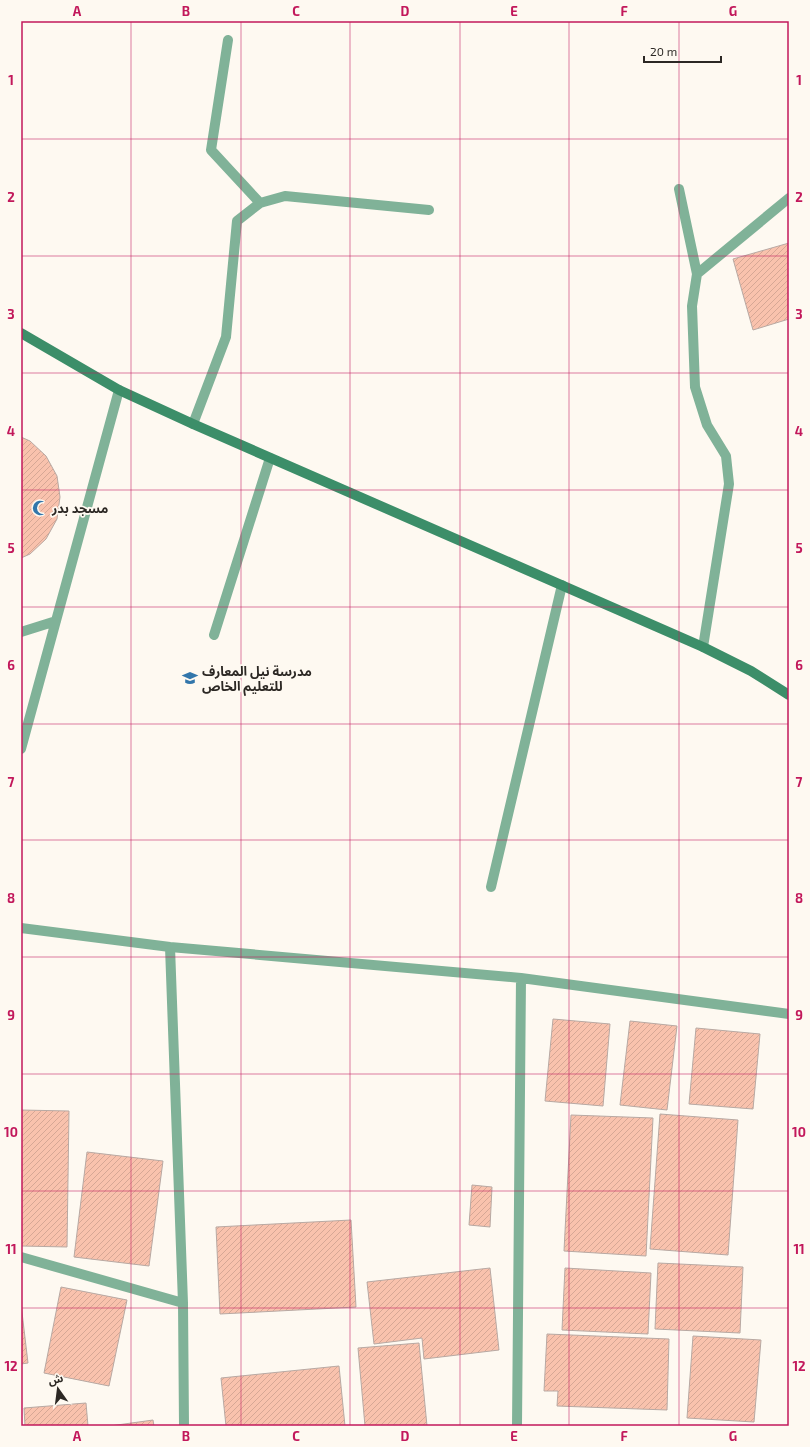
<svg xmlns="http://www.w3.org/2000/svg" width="810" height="1447" viewBox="0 0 810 1447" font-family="'Exo 2','Noto Sans Arabic',sans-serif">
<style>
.building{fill:url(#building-hatch);stroke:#b8a9a3}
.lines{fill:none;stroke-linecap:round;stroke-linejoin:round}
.lane{stroke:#80b298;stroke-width:10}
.street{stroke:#80b298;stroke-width:10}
.secondary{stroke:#3c8e69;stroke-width:10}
.grid{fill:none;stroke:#c2185b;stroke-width:1;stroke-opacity:0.55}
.labels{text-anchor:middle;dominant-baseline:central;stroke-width:3.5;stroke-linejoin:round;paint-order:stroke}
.poi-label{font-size:13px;font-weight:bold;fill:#2c2824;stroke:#fef9f1;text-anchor:start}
.neatline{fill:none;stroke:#c2185b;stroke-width:1.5}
.grid-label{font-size:13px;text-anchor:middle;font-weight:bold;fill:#c2185b}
</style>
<defs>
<pattern id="building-hatch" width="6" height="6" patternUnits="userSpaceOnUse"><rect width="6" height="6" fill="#f9c2ad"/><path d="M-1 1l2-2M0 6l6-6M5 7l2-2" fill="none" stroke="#d6a795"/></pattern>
</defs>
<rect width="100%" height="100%" fill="#fef9f1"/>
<path class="building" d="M 789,243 L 789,319 L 753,330 L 733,259 Z
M 21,437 L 30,441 L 46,456 L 57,476 L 60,497 L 57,519 L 46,539 L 30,554 L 21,558 Z
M 553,1019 L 610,1024 L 603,1106 L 545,1101 Z
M 630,1021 L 677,1026 L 667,1110 L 620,1105 Z
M 696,1028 L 760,1034 L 753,1109 L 689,1104 Z
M 21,1110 L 69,1111 L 67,1247 L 21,1246 Z
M 660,1114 L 738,1120 L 728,1255 L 650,1249 Z
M 571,1115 L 653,1118 L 646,1256 L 564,1251 Z
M 87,1152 L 163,1161 L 149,1266 L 74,1257 Z
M 472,1185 L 492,1187 L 490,1227 L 469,1225 Z
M 351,1220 L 356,1307 L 220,1314 L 216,1227 Z
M 658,1263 L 743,1267 L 740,1333 L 655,1329 Z
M 490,1268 L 499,1350 L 424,1359 L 422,1338 L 374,1344 L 367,1282 Z
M 565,1268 L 651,1273 L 648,1334 L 562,1330 Z
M 61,1287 L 127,1300 L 109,1386 L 44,1373 Z
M 21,1304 L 28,1363 L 21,1364 Z
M 547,1334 L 669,1339 L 667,1410 L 557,1406 L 558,1391 L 544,1391 Z
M 693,1336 L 761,1340 L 754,1422 L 687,1418 Z
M 419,1343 L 427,1426 L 365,1426 L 358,1348 Z
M 339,1366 L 345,1426 L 226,1426 L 221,1378 Z
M 86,1403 L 88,1426 L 25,1426 L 24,1408 Z
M 153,1420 L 154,1426 L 110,1426 Z"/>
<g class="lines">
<path class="lane" d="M 214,635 L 270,458"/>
<path class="street" d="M 228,40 L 211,150 L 260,203
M 679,189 L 697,274
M 193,424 L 226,337 L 237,221 L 260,203 L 285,196 L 429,210
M 21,632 L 56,621
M 703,647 L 729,484 L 726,456 L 707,425 L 695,387 L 692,306 L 697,274 L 789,198
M 21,749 L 119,390
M 491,887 L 562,585
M 21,928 L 170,947 L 521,978 L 789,1014
M 170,947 L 183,1303 L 184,1426
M 21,1257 L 183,1303
M 517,1426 L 521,978"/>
<path class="secondary" d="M 21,333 L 119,390 L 193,424 L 703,647 L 751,671 L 789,695"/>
</g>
<path class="grid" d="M 131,21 L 131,1426M 241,21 L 241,1426M 350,21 L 350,1426M 460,21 L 460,1426M 569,21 L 569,1426M 679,21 L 679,1426M 21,139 L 789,139M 21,256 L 789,256M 21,373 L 789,373M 21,490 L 789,490M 21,607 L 789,607M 21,724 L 789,724M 21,840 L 789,840M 21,957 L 789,957M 21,1074 L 789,1074M 21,1191 L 789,1191M 21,1308 L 789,1308"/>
<defs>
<g id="mosque-bare" transform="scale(1.2)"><path d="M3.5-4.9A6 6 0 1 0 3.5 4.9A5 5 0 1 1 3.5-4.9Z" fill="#3276ab" stroke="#fef9f1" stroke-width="2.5" paint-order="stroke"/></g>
<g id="school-bare" transform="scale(1.2)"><path d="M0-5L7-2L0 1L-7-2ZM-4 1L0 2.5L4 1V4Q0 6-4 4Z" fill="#3276ab" stroke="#fef9f1" stroke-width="2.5" paint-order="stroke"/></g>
</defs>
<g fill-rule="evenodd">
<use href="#mosque-bare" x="40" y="508"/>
<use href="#school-bare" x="190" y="678"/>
</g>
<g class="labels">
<g class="poi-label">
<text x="52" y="508">مسجد بدر</text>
<text x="202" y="671">مدرسة نيل المعارف<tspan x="202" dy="15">للتعليم الخاص</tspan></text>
</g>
</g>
<rect width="810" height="1447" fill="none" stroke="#fef9f1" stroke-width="44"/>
<g transform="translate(58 1389) rotate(346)" stroke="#fef9f1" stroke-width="3" paint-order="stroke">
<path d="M0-3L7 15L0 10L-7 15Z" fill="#2c2824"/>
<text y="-6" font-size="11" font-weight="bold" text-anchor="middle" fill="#2c2824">ش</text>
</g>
<path d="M644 56v6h77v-6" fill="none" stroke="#2c2824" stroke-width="2"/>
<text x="650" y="56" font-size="12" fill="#2c2824" stroke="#fef9f1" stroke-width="3" paint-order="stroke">20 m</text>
<rect x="22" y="22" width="766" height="1403" class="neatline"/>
<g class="grid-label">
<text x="77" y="16">A</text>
<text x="186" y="16">B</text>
<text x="296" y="16">C</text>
<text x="405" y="16">D</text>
<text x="514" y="16">E</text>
<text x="624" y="16">F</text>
<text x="733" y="16">G</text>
<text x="11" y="85">1</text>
<text x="799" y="85">1</text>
<text x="11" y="202">2</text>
<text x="799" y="202">2</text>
<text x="11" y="319">3</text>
<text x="799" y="319">3</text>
<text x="11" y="436">4</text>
<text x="799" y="436">4</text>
<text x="11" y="553">5</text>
<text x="799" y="553">5</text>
<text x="11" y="670">6</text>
<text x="799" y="670">6</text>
<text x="11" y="787">7</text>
<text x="799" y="787">7</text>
<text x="11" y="903">8</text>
<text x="799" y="903">8</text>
<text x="11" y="1020">9</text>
<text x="799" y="1020">9</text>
<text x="11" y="1137">10</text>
<text x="799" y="1137">10</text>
<text x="11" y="1254">11</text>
<text x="799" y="1254">11</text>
<text x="11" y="1371">12</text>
<text x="799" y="1371">12</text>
<text x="77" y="1441">A</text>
<text x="186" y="1441">B</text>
<text x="296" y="1441">C</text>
<text x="405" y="1441">D</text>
<text x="514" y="1441">E</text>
<text x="624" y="1441">F</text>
<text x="733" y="1441">G</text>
</g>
</svg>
